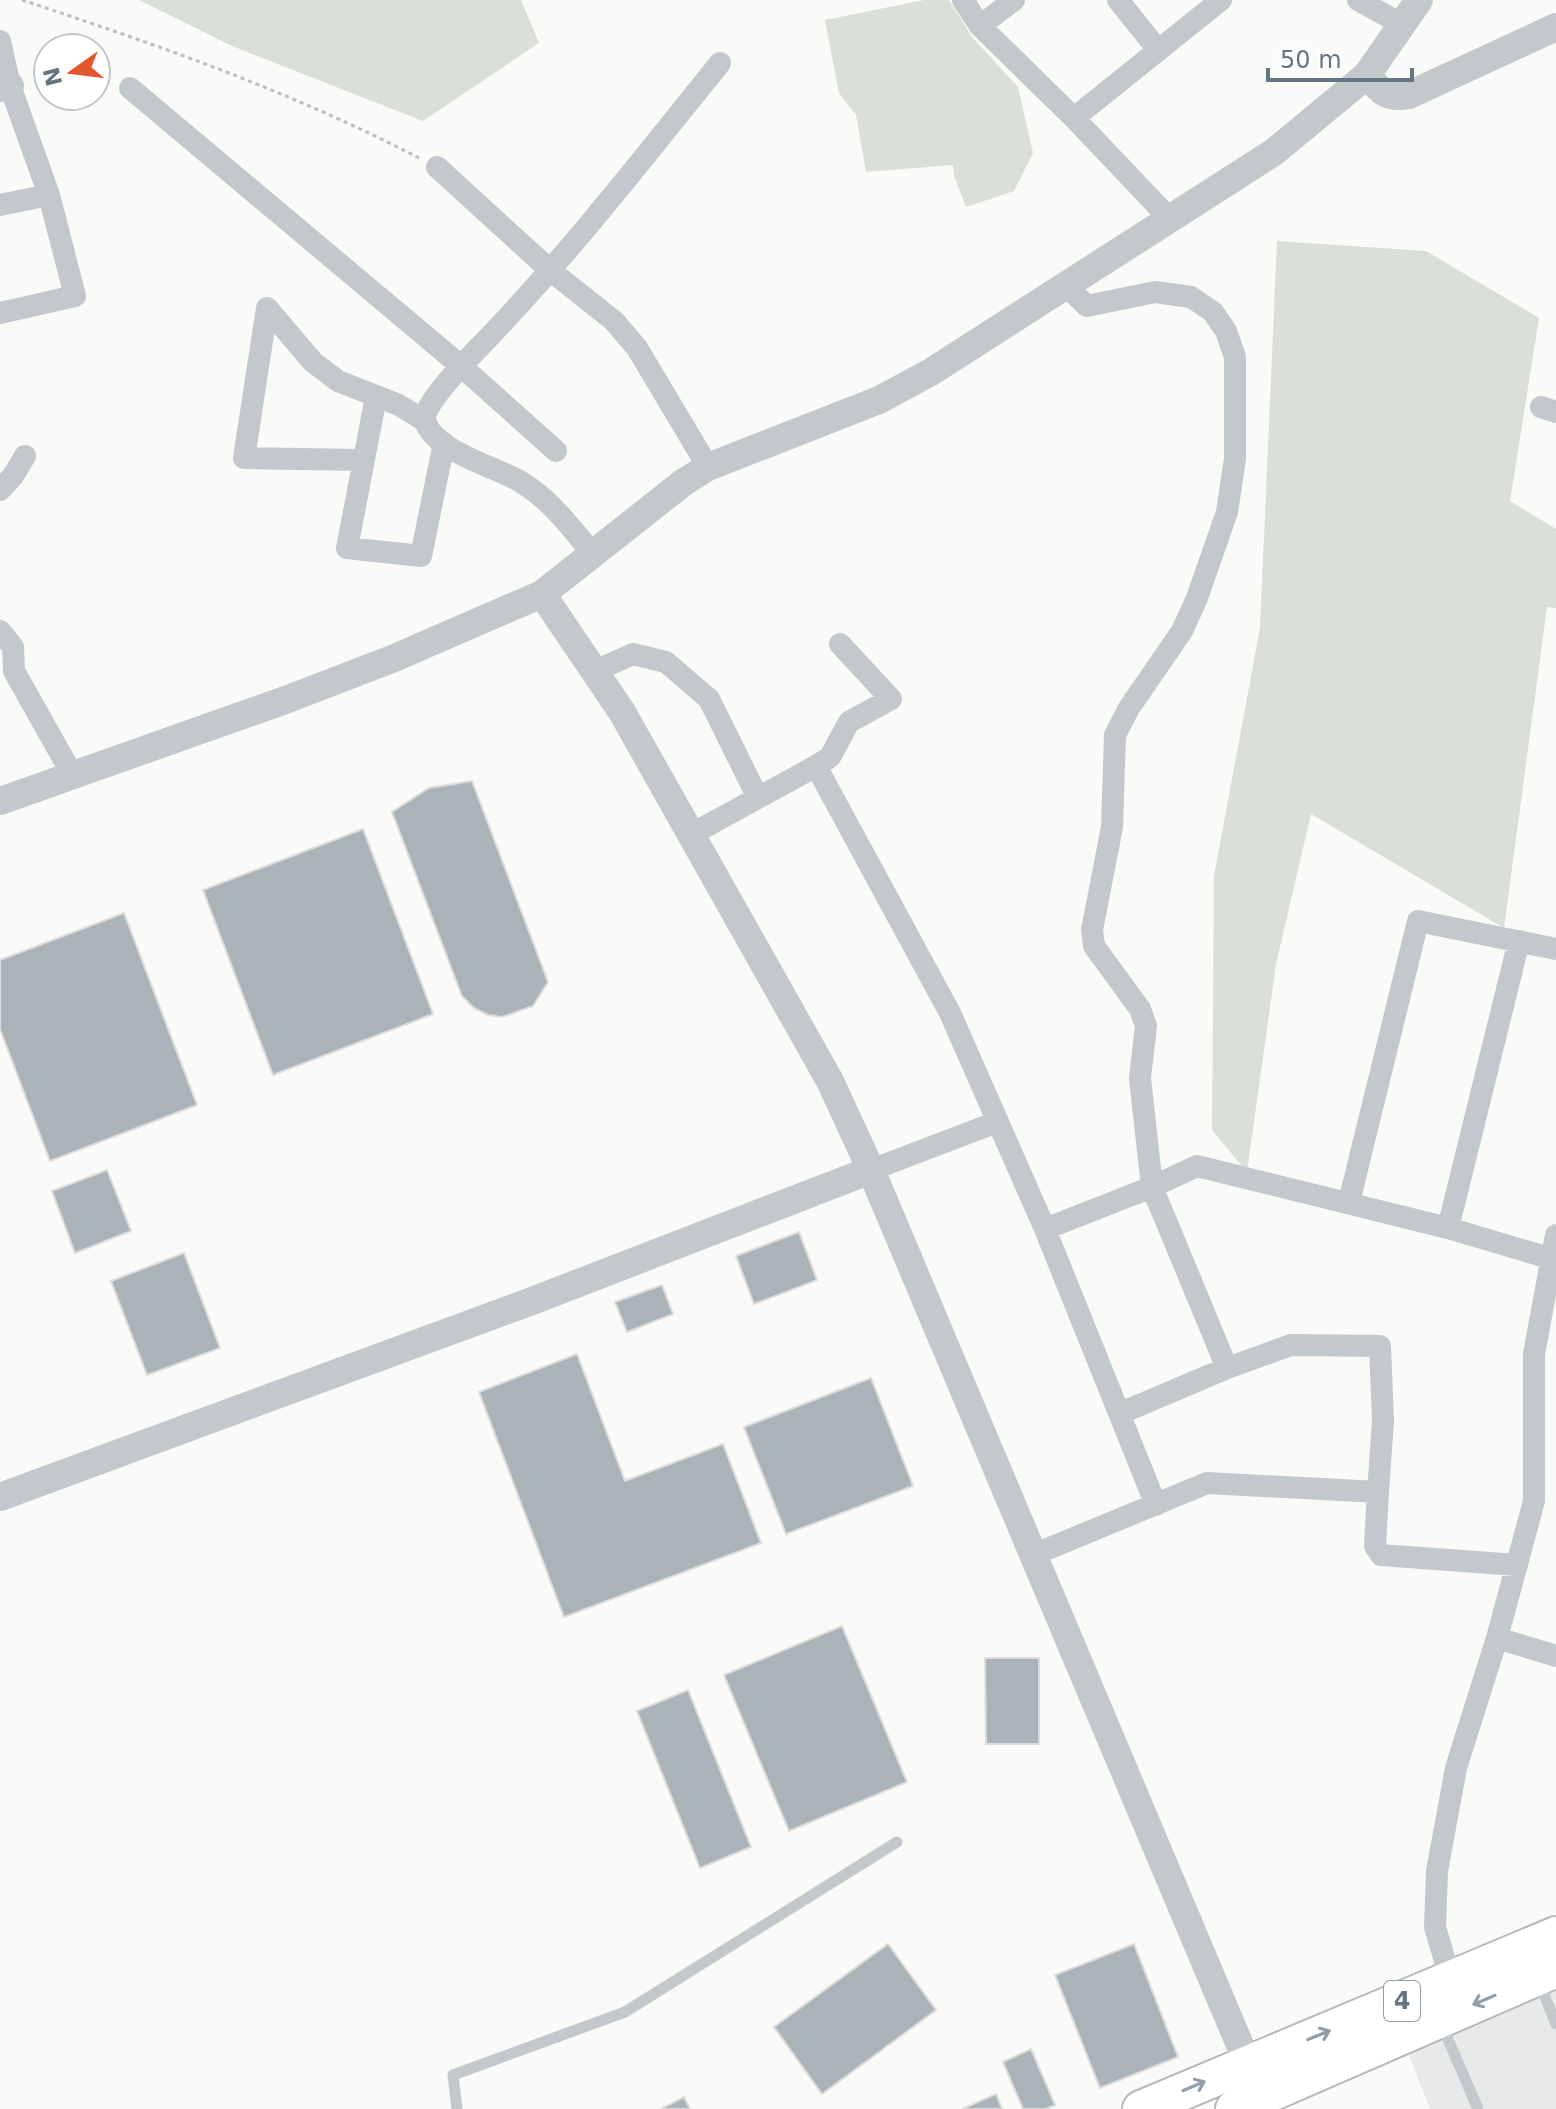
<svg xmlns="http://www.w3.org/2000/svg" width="1556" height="2109" viewBox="0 0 1556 2109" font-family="'DejaVu Sans',sans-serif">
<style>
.built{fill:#e8e9e9}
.green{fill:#dadfd7}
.building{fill:#aab3b9;stroke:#dcdcda;stroke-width:2}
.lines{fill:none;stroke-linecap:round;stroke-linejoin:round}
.trunk-casing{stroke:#b4b9bd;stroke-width:40}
.path{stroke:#bbbfc2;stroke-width:3;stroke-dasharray:4 4;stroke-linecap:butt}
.service{stroke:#c3c8cc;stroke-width:11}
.minor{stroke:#c3c8cc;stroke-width:22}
.tertiary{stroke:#c3c8cc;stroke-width:28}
.trunk{stroke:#fff;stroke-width:36}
.oneway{stroke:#939fa8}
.labels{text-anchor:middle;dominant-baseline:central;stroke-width:8;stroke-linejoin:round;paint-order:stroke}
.shield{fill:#fff;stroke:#939fa8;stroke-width:2}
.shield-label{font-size:24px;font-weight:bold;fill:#657683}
</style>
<rect width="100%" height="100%" fill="#fafaf8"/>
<path class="built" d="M 1556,1986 L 1556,2109 L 1430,2109 L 1407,2050 Z"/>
<path class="green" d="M 139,0 L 521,0 L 539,43 L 423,121 L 232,46 Z
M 924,0 L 949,0 L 972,37 L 1018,87 L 1033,153 L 1014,191 L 966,207 L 954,176 L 953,165 L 866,172 L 856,115 L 839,93 L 825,20 Z
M 1277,241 L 1426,251 L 1539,318 L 1510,501 L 1556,529 L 1556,608 L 1547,607 L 1504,928 L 1311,814 L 1276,964 L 1247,1172 L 1212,1130 L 1214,876 L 1260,628 Z"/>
<path class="building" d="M 472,781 L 548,982 L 533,1006 L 502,1017 L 488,1015 L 474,1008 L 462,996 L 392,812 L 429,788 Z
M 363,829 L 433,1014 L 273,1075 L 203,890 Z
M 124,913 L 197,1105 L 50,1161 L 0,1029 L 0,960 Z
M 107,1170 L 131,1231 L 75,1253 L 52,1191 Z
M 799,1232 L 817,1280 L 754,1304 L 736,1256 Z
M 184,1253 L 220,1348 L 147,1375 L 111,1281 Z
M 662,1285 L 673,1314 L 627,1332 L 615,1302 Z
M 577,1354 L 625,1481 L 723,1444 L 761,1543 L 564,1617 L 479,1392 Z
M 871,1378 L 913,1486 L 786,1534 L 744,1427 Z
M 842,1626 L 907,1782 L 789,1831 L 724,1675 Z
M 985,1658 L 1039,1658 L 1039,1744 L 986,1744 Z
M 688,1690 L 751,1847 L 700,1868 L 637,1711 Z
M 888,1944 L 936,2010 L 822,2094 L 774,2027 Z
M 1134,1944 L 1178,2057 L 1100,2088 L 1055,1975 Z
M 1031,2049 L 1055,2105 L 1046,2109 L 1023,2109 L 1003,2062 Z
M 996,2094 L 1002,2109 L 962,2109 Z
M 684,2097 L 690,2109 L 661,2109 Z"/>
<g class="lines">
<g class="trunk-casing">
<path id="trunk" d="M 1141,2109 L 1556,1935
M 1234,2109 L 1556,1969"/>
</g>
<path class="path" d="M 22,0 C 158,45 292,92 419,158"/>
<path class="service" d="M 1538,1980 L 1556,2024
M 1441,2023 L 1478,2109
M 457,2109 L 453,2075 L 625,2012 L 897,1842"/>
<path class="minor" d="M 963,0 L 980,26 L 1074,118 L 1170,219
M 1118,0 L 1158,50
M 1358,0 L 1403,25
M 980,26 L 1014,0
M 0,41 L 10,86 L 49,195 L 75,296 L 0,313
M 130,88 L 461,366 L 556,451
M 1074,118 L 1221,0
M 437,167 L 551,271 L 614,321 L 637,348 L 708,467
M 0,205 L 49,195
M 1065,285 L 1087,306 L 1155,292 L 1191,297 L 1213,312 L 1226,331 L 1235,357 L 1235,459 L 1227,512 L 1197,598 L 1182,631 L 1129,708 L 1115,735 L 1112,827 L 1092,930 L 1094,946 L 1140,1009 L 1146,1026 L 1140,1078 L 1152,1187 L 1227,1368 L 1121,1413
M 267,308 L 244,458 L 362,460
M 267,308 L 313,362 L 338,381 L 399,405 L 425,421
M 376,397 L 347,548 L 421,556 L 444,443
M 1541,407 L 1556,412
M 0,490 L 13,476 L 25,456
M 593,554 C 570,527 551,500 521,482 C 496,467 434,451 425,421 C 421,404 477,350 490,336 C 572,250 645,156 720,63
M 0,631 L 13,647 L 14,671 L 73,776
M 595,671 L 633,654 L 666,662 L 709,699 L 758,798
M 816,766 L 830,757 L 849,722 L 891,699 L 840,644
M 692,834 L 816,766 L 950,1013 L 1045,1229 L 1156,1505
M 871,1170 L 997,1122
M 1349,1202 L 1418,921 L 1556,949
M 1448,1228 L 1519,941
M 1045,1229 L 1152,1187 L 1197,1166 L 1448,1228 L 1556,1260
M 1227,1368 L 1291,1345 L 1380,1346 L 1383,1421 L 1378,1492
M 1033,1555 L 1207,1483 L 1378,1492 L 1375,1546 L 1381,1555 L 1517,1565
M 1497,1638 L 1556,1656
M 1451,1981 L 1435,1927 L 1437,1871 L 1456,1768 L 1497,1638 L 1534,1501 L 1534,1354 L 1556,1235"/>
<path class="tertiary" d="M 1367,75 C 1382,92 1386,99 1409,95 L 1556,27
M 0,88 L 10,86
M 542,594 L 622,712 L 830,1081 L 871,1170 L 1256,2083
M 0,801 L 288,699 L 392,659 L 542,594 L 684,482 L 708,467 L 879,400 L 931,372 L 1274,152 L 1367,75 L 1419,0
M 0,1497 L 532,1301 L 871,1170"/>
<use href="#trunk" class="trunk"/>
</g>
<defs><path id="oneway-shaft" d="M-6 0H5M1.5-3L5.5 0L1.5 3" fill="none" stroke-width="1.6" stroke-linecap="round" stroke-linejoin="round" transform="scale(2)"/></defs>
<g class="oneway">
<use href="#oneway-shaft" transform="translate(1484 2000) rotate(157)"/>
<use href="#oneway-shaft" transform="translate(1319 2035) rotate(-22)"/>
<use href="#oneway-shaft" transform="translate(1194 2086) rotate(-23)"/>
</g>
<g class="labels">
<rect class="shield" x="1384" y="1981" width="36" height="40" rx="6"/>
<g class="shield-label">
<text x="1402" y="2001">4</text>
</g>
</g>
<g transform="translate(72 72) rotate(256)"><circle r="38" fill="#ffffff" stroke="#c1c8cd" stroke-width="2"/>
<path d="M0-6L14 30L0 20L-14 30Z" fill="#e4572e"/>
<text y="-12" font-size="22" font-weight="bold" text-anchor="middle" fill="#657683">N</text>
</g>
<path d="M1268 68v12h144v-12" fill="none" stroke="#657683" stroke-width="4"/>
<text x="1280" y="68" font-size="24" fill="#657683" stroke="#ffffff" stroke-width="6" paint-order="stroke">50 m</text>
</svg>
